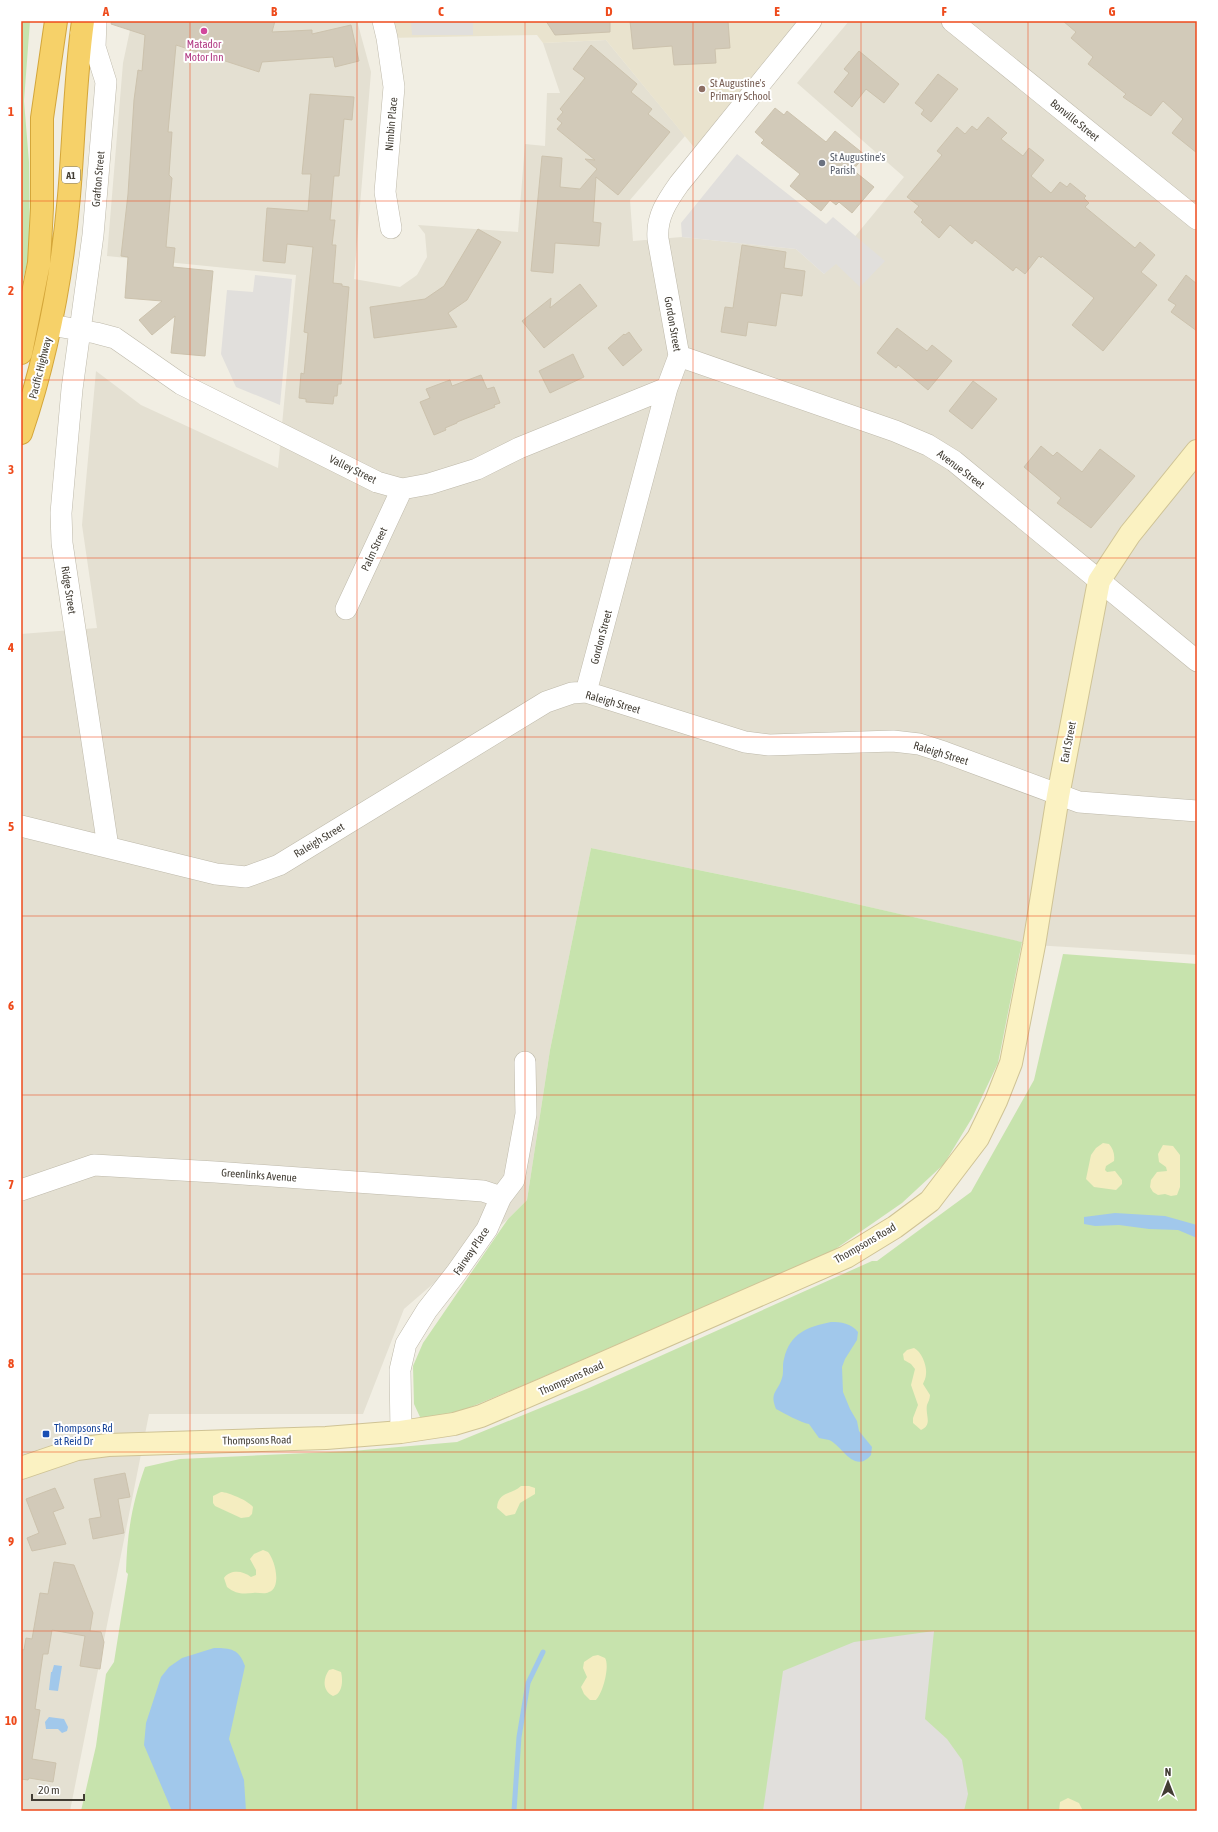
<svg xmlns="http://www.w3.org/2000/svg" width="1218" height="1832" viewBox="0 0 1218 1832" font-family="'Asap Condensed',sans-serif">
<style>
.residential{fill:#e4e0d2}
.education{fill:#e9e3ce}
.green{fill:#c7e3ad}
.sand{fill:#f4edc0}
.parking{fill:#e1dfdc}
.water{fill:#a1c8eb}
.lines{fill:none;stroke-linecap:round;stroke-linejoin:round}
.stream{stroke:#a1c8eb;stroke-width:5}
.building{fill:#d2cab9;stroke:#ccc2ad}
.street-casing{stroke:#beb9aa;stroke-width:22}
.secondary-casing{stroke:#cfc395;stroke-width:24}
.highway-casing{stroke:#d4a63a;stroke-width:24}
.street{stroke:#fff;stroke-width:21}
.secondary{stroke:#fbf2c2;stroke-width:22}
.highway{stroke:#f6d169;stroke-width:22}
.grid{fill:none;stroke:#ee4b1c;stroke-width:1;stroke-opacity:0.55}
.hotel-dot{fill:#d1479c;stroke:#fff;stroke-width:1.5}
.education-dot{fill:#8d6e63;stroke:#fff;stroke-width:1.5}
.worship-dot{fill:#6b7280;stroke:#fff;stroke-width:1.5}
.transit-dot{fill:#1a4fb4;stroke:#fff;stroke-width:1.5}
.labels{text-anchor:middle;dominant-baseline:central;stroke-width:4;stroke-linejoin:round;paint-order:stroke}
.shield{fill:#fff;stroke:#7b7771;stroke-width:1}
.shield-label{font-size:10px;font-weight:bold;fill:#423d34}
.hotel-label{font-size:11px;fill:#b23c85;stroke:#fff}
.education-label{font-size:11px;fill:#785e54;stroke:#fff;text-anchor:start}
.street-label{font-size:11px;fill:#423d34;stroke:#fff}
.worship-label{font-size:11px;fill:#5b616d;stroke:#fff;text-anchor:start}
.transit-label{font-size:11px;fill:#164399;stroke:#fff;text-anchor:start}
.neatline{fill:none;stroke:#ee4b1c;stroke-width:1.5}
.grid-label{font-size:13px;text-anchor:middle;font-weight:bold;fill:#ee4b1c}
</style>
<rect width="100%" height="100%" fill="#f1eee3"/>
<path class="residential" d="M 275,21 L 357,21 L 371,72 L 354,279 L 400,287 L 417,275 L 427,257 L 425,234 L 418,225 L 518,232 L 525,144 L 545,146 L 547,93 L 560,93 L 543,43 L 606,40 L 685,136 L 630,200 L 633,241 L 682,237 L 796,249 L 824,274 L 904,177 L 797,83 L 849,21 L 1197,21 L 1197,955 L 1034,945 L 795,890 L 591,848 L 550,1050 L 527,1200 L 508,1219 L 404,1309 L 363,1414 L 149,1414 L 70,1811 L 21,1811 L 21,634 L 97,628 L 82,525 L 96,371 L 141,405 L 278,468 L 296,275 L 107,256 L 123,63 L 130,30 L 259,72 Z"/>
<path class="education" d="M 383,21 L 811,21 L 702,157 L 606,40 L 543,43 L 537,35 L 387,38 Z"/>
<path class="green" d="M 21,21 L 30,21 L 24,101 L 29,162 L 30,252 L 21,288 Z
M 591,848 L 795,890 L 1022,942 L 998,1063 L 972,1118 L 944,1164 L 902,1203 L 834,1250 L 538,1379 L 466,1409 L 431,1418 L 420,1417 L 414,1404 L 413,1366 L 423,1343 L 508,1219 L 527,1200 L 550,1050 Z
M 1063,954 L 1197,964 L 1197,1811 L 81,1811 L 96,1746 L 106,1674 L 114,1662 L 128,1574 L 126,1572 C 127,1534 132,1503 145,1467 L 180,1459 L 352,1451 L 457,1442 L 589,1388 L 872,1261 L 877,1261 L 971,1192 L 1034,1080 Z"/>
<path class="sand" d="M 1103,1143 L 1109,1144 C 1113,1149 1115,1154 1114,1161 L 1106,1166 L 1105,1170 L 1107,1172 L 1115,1171 L 1122,1180 L 1122,1184 L 1116,1190 L 1094,1187 L 1086,1179 L 1091,1155 L 1096,1148 Z
M 1163,1145 L 1173,1146 L 1180,1155 L 1180,1187 L 1177,1195 L 1171,1196 L 1165,1194 L 1158,1195 L 1153,1192 L 1150,1187 L 1151,1180 L 1157,1172 L 1167,1171 L 1166,1167 L 1159,1162 L 1158,1154 Z
M 914,1348 C 922,1352 927,1366 926,1374 C 926,1378 924,1381 923,1384 L 930,1395 C 930,1399 928,1402 927,1405 C 925,1415 933,1425 921,1430 L 913,1423 L 913,1418 L 918,1405 L 911,1385 L 915,1369 L 911,1364 L 904,1360 L 903,1354 L 907,1350 Z
M 521,1486 L 529,1486 L 535,1488 L 535,1494 L 520,1503 L 515,1514 L 506,1516 L 497,1508 C 498,1491 512,1495 521,1486 Z
M 221,1492 C 228,1492 249,1501 253,1507 L 252,1514 L 249,1517 L 241,1518 L 215,1506 L 213,1503 L 213,1496 Z
M 263,1550 L 268,1552 C 275,1560 282,1587 269,1592 C 264,1595 259,1592 253,1593 C 242,1594 236,1594 227,1587 L 224,1578 C 231,1569 243,1571 251,1577 L 256,1575 L 256,1570 L 250,1559 L 254,1554 Z
M 598,1655 L 605,1658 C 610,1666 603,1693 596,1700 L 590,1700 L 584,1694 L 581,1687 L 587,1677 L 583,1668 L 584,1662 L 593,1656 Z
M 333,1669 L 341,1672 C 343,1680 343,1694 333,1696 C 322,1691 323,1678 329,1670 Z
M 1068,1798 L 1079,1803 L 1083,1811 L 1059,1811 L 1060,1802 Z"/>
<path class="parking" d="M 411,21 L 473,21 L 473,35 L 412,35 Z
M 737,154 L 826,224 L 833,217 L 885,261 L 860,287 L 836,264 L 824,274 L 796,249 L 682,237 L 681,223 Z
M 255,275 L 292,279 L 280,405 L 236,387 L 221,354 L 227,290 L 253,292 Z
M 934,1631 L 925,1719 L 947,1739 L 962,1760 L 968,1794 L 964,1811 L 763,1811 L 783,1671 L 854,1642 Z"/>
<path class="water" d="M 1115,1213 L 1165,1216 L 1197,1225 L 1197,1238 L 1178,1230 L 1149,1229 L 1119,1225 L 1095,1226 L 1084,1224 L 1084,1217 Z
M 831,1322 C 841,1322 851,1323 858,1332 L 857,1340 L 845,1359 L 842,1367 L 843,1392 L 850,1409 L 857,1421 L 859,1431 L 872,1447 L 871,1455 C 854,1475 842,1445 829,1440 C 826,1439 822,1439 819,1438 L 809,1424 C 801,1423 784,1413 776,1409 C 769,1392 778,1392 782,1378 C 784,1372 782,1365 784,1359 C 790,1333 807,1327 831,1322 Z
M 214,1648 C 231,1648 239,1649 245,1666 L 229,1739 L 244,1780 L 246,1811 L 172,1811 L 144,1745 L 146,1723 L 161,1677 L 169,1667 L 182,1658 Z
M 54,1665 L 62,1666 L 58,1691 L 49,1690 L 51,1672 L 52,1672 Z
M 49,1717 L 64,1719 L 68,1727 L 67,1731 L 62,1733 L 58,1729 L 46,1729 L 45,1722 Z"/>
<g class="lines">
<path class="stream" d="M 514,1811 L 519,1737 L 528,1683 L 543,1652"/>
</g>
<path class="building" d="M 112,21 L 275,21 L 272,32 L 312,30 L 312,34 L 351,25 L 359,61 L 335,67 L 333,57 L 262,62 L 259,72 L 176,45 L 168,132 L 172,132 L 169,175 L 172,178 L 166,247 L 175,248 L 173,267 L 213,271 L 205,356 L 171,353 L 175,316 L 152,335 L 139,320 L 162,301 L 125,298 L 128,257 L 121,256 L 128,194 L 134,100 L 138,70 L 142,71 L 145,35 L 111,24 Z
M 546,21 L 610,21 L 610,32 L 555,35 Z
M 630,21 L 728,21 L 730,48 L 715,49 L 716,63 L 674,65 L 672,46 L 633,49 Z
M 1063,21 L 1197,21 L 1197,153 L 1172,133 L 1183,119 L 1163,101 L 1151,116 L 1123,97 L 1126,94 L 1088,64 L 1093,57 L 1071,38 L 1076,32 Z
M 591,45 L 637,84 L 631,92 L 652,109 L 648,114 L 670,132 L 618,195 L 596,177 L 593,222 L 601,223 L 599,246 L 555,243 L 553,273 L 531,271 L 542,156 L 562,158 L 560,187 L 580,189 L 597,169 L 585,159 L 595,160 L 557,129 L 562,123 L 557,119 L 563,112 L 560,109 L 585,78 L 573,69 Z
M 859,51 L 899,84 L 884,103 L 866,89 L 852,107 L 834,92 L 849,73 L 844,69 Z
M 938,74 L 958,89 L 931,122 L 921,114 L 924,110 L 915,103 Z
M 310,94 L 354,97 L 352,120 L 344,119 L 339,176 L 334,176 L 330,220 L 335,220 L 332,245 L 336,245 L 333,283 L 342,284 L 342,286 L 349,287 L 341,384 L 338,384 L 337,396 L 334,396 L 333,404 L 306,402 L 306,399 L 299,398 L 301,373 L 304,374 L 308,333 L 304,332 L 313,247 L 287,244 L 285,263 L 263,261 L 267,208 L 308,211 L 311,174 L 302,174 Z
M 775,108 L 784,115 L 787,111 L 826,142 L 835,131 L 865,155 L 853,170 L 874,187 L 852,213 L 839,202 L 836,205 L 830,200 L 821,211 L 790,186 L 800,174 L 761,143 L 764,140 L 755,132 Z
M 988,117 L 1007,133 L 1001,139 L 1023,156 L 1029,148 L 1044,160 L 1031,176 L 1051,193 L 1060,182 L 1067,187 L 1070,183 L 1086,196 L 1084,198 L 1089,203 L 1085,207 L 1135,248 L 1140,242 L 1155,255 L 1141,272 L 1157,285 L 1103,351 L 1072,325 L 1094,298 L 1042,256 L 1041,258 L 1039,256 L 1025,274 L 1016,267 L 1013,271 L 975,240 L 972,244 L 950,225 L 939,238 L 921,222 L 923,220 L 914,212 L 919,206 L 907,197 L 942,155 L 937,151 L 957,127 L 965,134 L 972,126 L 977,130 Z
M 478,229 L 501,242 L 467,300 L 448,313 L 457,327 L 374,338 L 370,307 L 425,299 L 444,286 Z
M 742,245 L 786,252 L 784,268 L 805,271 L 802,296 L 781,293 L 776,326 L 748,322 L 746,336 L 721,332 L 725,307 L 733,308 Z
M 1186,275 L 1197,284 L 1197,331 L 1171,312 L 1176,305 L 1168,300 Z
M 580,284 L 597,306 L 544,348 L 522,321 L 551,298 L 550,308 Z
M 897,328 L 927,351 L 932,345 L 952,361 L 928,390 L 898,365 L 896,368 L 877,353 Z
M 629,332 L 642,350 L 623,366 L 608,348 L 624,334 L 625,335 Z
M 573,354 L 584,377 L 550,393 L 539,371 Z
M 481,375 L 487,389 L 494,387 L 500,403 L 494,405 L 495,407 L 457,422 L 457,423 L 445,428 L 446,430 L 434,435 L 420,402 L 430,398 L 426,389 L 450,380 L 452,386 Z
M 973,381 L 997,399 L 972,429 L 949,411 Z
M 1041,446 L 1053,456 L 1057,452 L 1082,472 L 1100,449 L 1135,476 L 1091,528 L 1057,503 L 1061,498 L 1024,467 Z
M 125,1473 L 130,1497 L 118,1499 L 124,1533 L 93,1539 L 89,1519 L 101,1517 L 94,1479 Z
M 55,1488 L 64,1508 L 53,1512 L 66,1544 L 32,1551 L 27,1538 L 39,1533 L 26,1499 Z
M 54,1562 L 74,1565 L 93,1613 L 90,1631 L 101,1632 L 104,1642 L 100,1669 L 80,1666 L 85,1636 L 52,1630 L 48,1654 L 43,1654 L 35,1709 L 40,1710 L 32,1759 L 56,1763 L 53,1782 L 29,1778 L 28,1780 L 21,1779 L 21,1649 L 24,1650 L 26,1638 L 32,1639 L 40,1593 L 48,1594 Z"/>
<g class="lines">
<g class="street-casing">
<path id="street" d="M 383,21 L 387,38 L 394,87 L 385,192 L 391,228
M 952,21 L 1197,219
M 81,33 L 95,47 L 106,82 L 93,235 L 72,389 L 61,513 L 62,543 L 108,847
M 95,47 L 96,21
M 51,325 L 96,333 L 115,338 L 181,384 L 377,482 L 402,489 L 429,484 L 477,469 L 519,448 L 667,388
M 679,356 L 895,431 L 928,445 L 954,461 L 1197,661
M 346,609 L 402,489
M 586,692 L 667,388 L 679,356 L 658,239 C 656,217 667,201 679,184 L 811,21
M 21,826 L 216,874 L 246,877 L 279,865 L 546,702 L 572,693 L 586,692 L 745,742 L 769,745 L 893,741 L 919,744 L 944,752 L 1079,802 L 1197,811
M 21,1190 L 94,1165 L 215,1172 L 483,1191 L 501,1197
M 401,1432 L 400,1370 L 406,1344 L 427,1310 L 456,1273 L 487,1229 L 501,1197 L 514,1180 L 526,1114 L 525,1062"/>
</g>
<g class="secondary-casing">
<path id="secondary" d="M 21,1468 L 77,1449 L 108,1445 L 326,1438 L 401,1432 L 454,1424 L 481,1416 L 544,1389 L 846,1257 L 895,1227 L 930,1201 L 978,1138 L 996,1101 L 1011,1063 L 1034,945 L 1058,796 L 1099,581 L 1130,534 L 1197,451"/>
</g>
<g class="highway-casing">
<path id="highway" d="M 21,353 L 39,263 L 42,208 L 42,118 L 56,21
M 21,433 C 47,356 62,277 69,196 C 74,138 75,79 83,21"/>
</g>
<use href="#street" class="street"/>
<use href="#secondary" class="secondary"/>
<use href="#highway" class="highway"/>
</g>
<path class="grid" d="M 190,21 L 190,1811M 357,21 L 357,1811M 525,21 L 525,1811M 693,21 L 693,1811M 861,21 L 861,1811M 1028,21 L 1028,1811M 21,201 L 1197,201M 21,380 L 1197,380M 21,558 L 1197,558M 21,737 L 1197,737M 21,916 L 1197,916M 21,1095 L 1197,1095M 21,1274 L 1197,1274M 21,1452 L 1197,1452M 21,1631 L 1197,1631"/>
<circle class="hotel-dot" cx="204" cy="31" r="4"/>
<circle class="education-dot" cx="702" cy="89" r="4"/>
<circle class="worship-dot" cx="822" cy="163" r="4"/>
<rect class="transit-dot" x="42" y="1430" width="8" height="8" rx="2"/>
<g class="labels">
<rect class="shield" x="62" y="167" width="18" height="16" rx="3"/>
<g class="shield-label">
<text x="71" y="175">A1</text>
</g>
<g class="hotel-label">
<text x="204" y="44">Matador<tspan x="204" dy="13">Motor Inn</tspan></text>
</g>
<g class="education-label">
<text x="710" y="83">St Augustine's<tspan x="710" dy="13">Primary School</tspan></text>
</g>
<g class="street-label">
<text transform="translate(1075 120) rotate(39)">Bonville Street</text>
<text transform="translate(391 124) rotate(-85)">Nimbin Place</text>
<text transform="translate(98 179) rotate(-85)">Grafton Street</text>
<text transform="translate(673 324) rotate(80)">Gordon Street</text>
<text transform="translate(40 368) rotate(-76)">Pacific Highway</text>
<text transform="translate(353 469) rotate(26)">Valley Street</text>
<text transform="translate(961 469) rotate(37)">Avenue Street</text>
<text transform="translate(374 549) rotate(-65)">Palm Street</text>
<text transform="translate(69 590) rotate(81)">Ridge Street</text>
<text transform="translate(601 637) rotate(-75)">Gordon Street</text>
<text transform="translate(613 702) rotate(16)">Raleigh Street</text>
<text transform="translate(1068 742) rotate(-79)">Earl Street</text>
<text transform="translate(941 753) rotate(17)">Raleigh Street</text>
<text transform="translate(319 840) rotate(-31)">Raleigh Street</text>
<text transform="translate(259 1175) rotate(4)">Greenlinks Avenue</text>
<text transform="translate(865 1243) rotate(-30)">Thompsons Road</text>
<text transform="translate(471 1251) rotate(-56)">Fairway Place</text>
<text transform="translate(571 1378) rotate(-24)">Thompsons Road</text>
<text transform="translate(257 1440) rotate(-1)">Thompsons Road</text>
</g>
<g class="worship-label">
<text x="830" y="157">St Augustine's<tspan x="830" dy="13">Parish</tspan></text>
</g>
<g class="transit-label">
<text x="54" y="1428">Thompsons Rd<tspan x="54" dy="13">at Reid Dr</tspan></text>
</g>
</g>
<rect width="1218" height="1832" fill="none" stroke="#ffffff" stroke-width="44"/>
<g transform="translate(1168 1782)" stroke="#ffffff" stroke-width="3" paint-order="stroke">
<path d="M0-3L7 15L0 10L-7 15Z" fill="#423d34"/>
<text y="-6" font-size="11" font-weight="bold" text-anchor="middle" fill="#423d34">N</text>
</g>
<path d="M32 1794v6h52v-6" fill="none" stroke="#423d34" stroke-width="2"/>
<text x="38" y="1794" font-size="12" fill="#423d34" stroke="#ffffff" stroke-width="3" paint-order="stroke">20 m</text>
<rect x="22" y="22" width="1174" height="1788" class="neatline"/>
<g class="grid-label">
<text x="106" y="16">A</text>
<text x="274" y="16">B</text>
<text x="441" y="16">C</text>
<text x="609" y="16">D</text>
<text x="777" y="16">E</text>
<text x="944" y="16">F</text>
<text x="1112" y="16">G</text>
<text x="11" y="116">1</text>
<text x="11" y="295">2</text>
<text x="11" y="474">3</text>
<text x="11" y="652">4</text>
<text x="11" y="831">5</text>
<text x="11" y="1010">6</text>
<text x="11" y="1189">7</text>
<text x="11" y="1368">8</text>
<text x="11" y="1546">9</text>
<text x="11" y="1725">10</text>
</g>
</svg>
